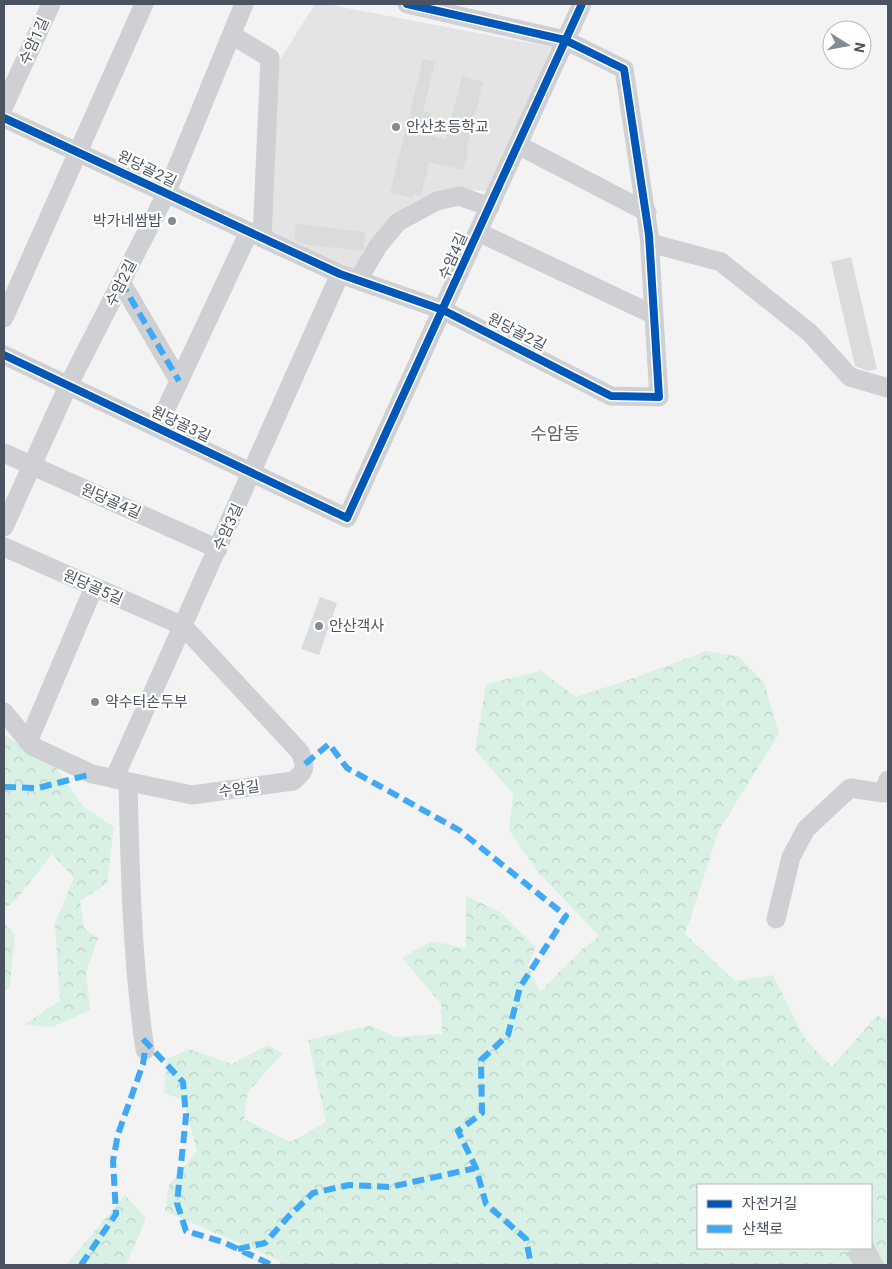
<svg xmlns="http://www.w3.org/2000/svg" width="892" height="1269" viewBox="0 0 892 1269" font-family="Roboto,'Noto Sans KR',sans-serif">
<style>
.education{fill:#e5e4e5}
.forest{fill:url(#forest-crowns);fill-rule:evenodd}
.building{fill:#dadbdd}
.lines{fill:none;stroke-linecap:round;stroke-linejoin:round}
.highway-tunnel{stroke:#d1d3d5;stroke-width:28;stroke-dasharray:28 14;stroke-linecap:butt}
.minor{stroke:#ced0d3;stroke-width:19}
.quiet{stroke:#3fa9f5;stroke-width:6;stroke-dasharray:12 6;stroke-linecap:butt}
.cycleway-casing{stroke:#fff;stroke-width:11}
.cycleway{stroke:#0057b8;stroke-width:8}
.poi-dot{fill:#858b93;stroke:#fff;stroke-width:2}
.labels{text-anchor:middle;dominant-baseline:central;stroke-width:4.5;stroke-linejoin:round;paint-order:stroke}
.street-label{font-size:15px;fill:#4a535f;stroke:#fff}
.poi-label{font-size:15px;fill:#4a535f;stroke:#fff;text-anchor:start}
.quarter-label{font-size:18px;fill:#5e6166;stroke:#fff}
</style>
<defs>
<pattern id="forest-crowns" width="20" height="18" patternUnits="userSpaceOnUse" patternTransform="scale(1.25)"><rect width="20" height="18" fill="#d9f1e4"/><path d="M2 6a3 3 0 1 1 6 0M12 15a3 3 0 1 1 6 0" fill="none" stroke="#bcd1c6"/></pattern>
</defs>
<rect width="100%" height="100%" fill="#f3f3f3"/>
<path class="education" d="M 315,4 L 326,4 L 551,47 L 491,191 L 457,190 L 412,208 L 354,274 L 269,237 L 277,64 Z"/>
<path class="forest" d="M 706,651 L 738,656 L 764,682 L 779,734 L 719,830 L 685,934 L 735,981 L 773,975 L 805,1039 L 832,1067 L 877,1015 L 888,1022 L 888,1265 L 282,1265 L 278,1260 L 165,1211 L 169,1185 L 197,1151 L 184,1101 L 164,1092 L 167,1059 L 189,1049 L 232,1064 L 267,1045 L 283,1053 L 248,1092 L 244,1119 L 291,1142 L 326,1122 L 308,1040 L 371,1025 L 395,1037 L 442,1034 L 441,1004 L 402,958 L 431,941 L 466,948 L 466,896 L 500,912 L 536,947 L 528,966 L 540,992 L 578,953 L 599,936 L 537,871 L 509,830 L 513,794 L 475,750 L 486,684 L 541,671 L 576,697 L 634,678 ZM 698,1185 L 871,1185 L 871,1248 L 698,1248 Z
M 4,735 L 55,766 L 84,807 L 114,827 L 107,883 L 80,901 L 84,928 L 98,938 L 86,973 L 90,1010 L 52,1027 L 24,1025 L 60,1000 L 55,923 L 74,878 L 52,854 L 17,899 L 4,909 Z
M 4,923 L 15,935 L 10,987 L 4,992 Z
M 125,1195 L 146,1218 L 126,1265 L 66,1265 Z"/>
<path class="building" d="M 423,59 L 435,62 L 423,111 L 431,113 L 426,134 L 446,140 L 462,76 L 483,82 L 466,150 L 468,151 L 463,170 L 429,162 L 421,196 L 414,194 L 413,198 L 390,193 Z
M 296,224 L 366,232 L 364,248 L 362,251 L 302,244 L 294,240 Z
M 851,257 L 877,369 L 868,371 L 855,366 L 831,262 Z
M 320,597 L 337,603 L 319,655 L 301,649 Z"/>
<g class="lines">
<path class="highway-tunnel" d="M 853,1265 L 888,1247"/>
<path class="minor" d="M 232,35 L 270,58 L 262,238
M 4,106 L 51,4
M 4,118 L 340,274 L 443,310 L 611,396 L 659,397 L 649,235 L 624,69 L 565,40 L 407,4
M 518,145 L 647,212
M 478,232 L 654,315
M 650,243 L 721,262 L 810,333 L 850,377 L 888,388
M 358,280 L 378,246 L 398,222 L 437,201 L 459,196 L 490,207
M 121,282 L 179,381
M 4,318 L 144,4
M 4,355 L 347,518 L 582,4
M 157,428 L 249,232
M 4,453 L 218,549
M 4,527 L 68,386 L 166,194 L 244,4
M 4,547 L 183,626 L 300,752 C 306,767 306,771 293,781 L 192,795 L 92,774 L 32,746 L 4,712
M 28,742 L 94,587
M 114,779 L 340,274
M 128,782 C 130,872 132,961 145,1050
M 776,919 L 791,857 L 806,829 L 850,788 L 883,793 L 888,780"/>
<path class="quiet" d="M 121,282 L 179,381
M 305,764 L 329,744 L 347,768 L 459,830 L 566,916 L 520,987 L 508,1035 L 481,1060 L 482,1113 L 458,1131 L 476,1168 L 486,1204 L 526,1239 L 531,1265
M 4,787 L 38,788 L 92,774
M 143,1039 L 183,1082 L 186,1116 L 177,1203 L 186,1231 L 223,1242 L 272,1265
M 238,1249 L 265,1243 L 288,1217 L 313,1193 L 349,1185 L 390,1187 L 476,1168
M 81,1265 L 116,1214 L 113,1161 L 118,1134 L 143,1064 L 145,1050"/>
<g class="cycleway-casing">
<path id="cycleway" d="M 4,118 L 340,274 L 443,310 L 611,396 L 659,397 L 649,235 L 624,69 L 565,40 L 407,4
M 4,355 L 347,518 L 582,4"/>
</g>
<use href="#cycleway" class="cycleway"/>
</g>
<g class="poi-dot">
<circle cx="396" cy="127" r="5"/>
<circle cx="172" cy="221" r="5"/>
<circle cx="319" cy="626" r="5"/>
<circle cx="95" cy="702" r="5"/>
</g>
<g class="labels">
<g class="street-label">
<text transform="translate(34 41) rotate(-65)">수암1길</text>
<text transform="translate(147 169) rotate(26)">원당골2길</text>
<text transform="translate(453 256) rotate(-66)">수암4길</text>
<text transform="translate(121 283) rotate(-63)">수암2길</text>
<text transform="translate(517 332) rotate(27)">원당골2길</text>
<text transform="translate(181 424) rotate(25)">원당골3길</text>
<text transform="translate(111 501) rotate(24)">원당골4길</text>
<text transform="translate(228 527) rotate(-65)">수암3길</text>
<text transform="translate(93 587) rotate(24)">원당골5길</text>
<text transform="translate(239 789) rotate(-8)">수암길</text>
</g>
<g class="poi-label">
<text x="406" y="127">안산초등학교</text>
<text x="162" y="221" text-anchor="end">박가네쌈밥</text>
<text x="329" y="626">안산객사</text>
<text x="105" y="702">약수터손두부</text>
</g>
<g class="quarter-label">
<text x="555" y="433">수암동</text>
</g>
</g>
<rect width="892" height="1269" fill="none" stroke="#4a535f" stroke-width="10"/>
<rect x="697" y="1184" width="175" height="65" fill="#ffffff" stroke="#b7babf"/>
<rect x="707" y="1200" width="25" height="8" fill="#0057b8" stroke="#b7babf"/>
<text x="742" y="1209" font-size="15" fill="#4a535f">자전거길</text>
<rect x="707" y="1225" width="25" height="8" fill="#3fa9f5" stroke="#b7babf"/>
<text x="742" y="1234" font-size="15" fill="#4a535f">산책로</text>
<g transform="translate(847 45) rotate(101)"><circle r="24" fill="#ffffff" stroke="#b7babf"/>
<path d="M0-4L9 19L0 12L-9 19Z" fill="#858b93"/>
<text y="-8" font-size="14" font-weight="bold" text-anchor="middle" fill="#4a535f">N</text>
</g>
</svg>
